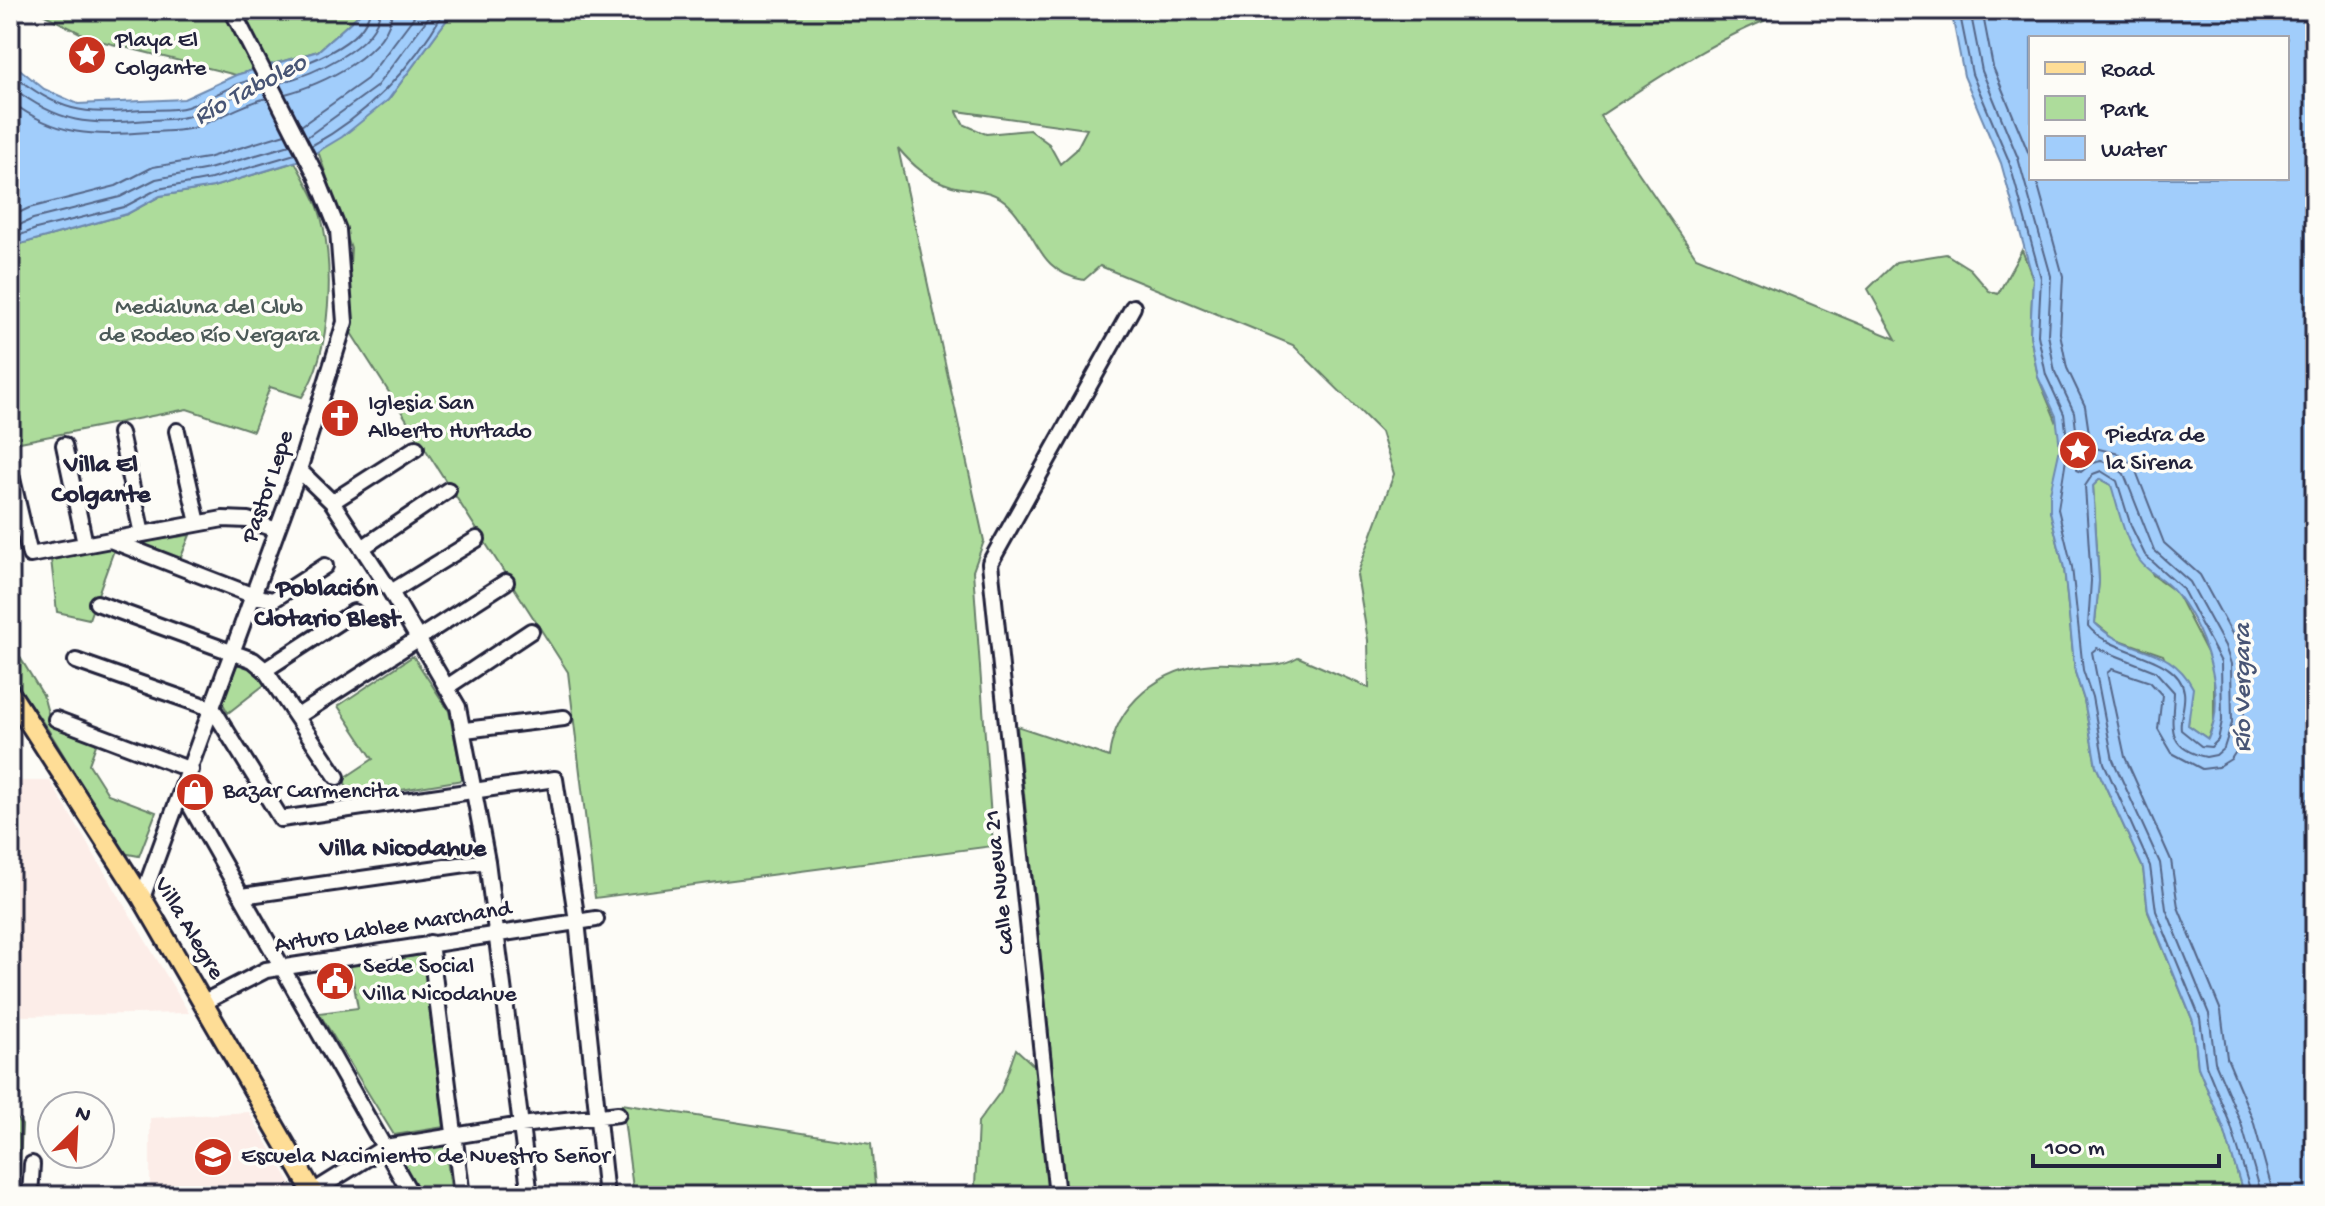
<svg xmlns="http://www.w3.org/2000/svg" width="2325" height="1206" viewBox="0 0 2325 1206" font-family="'Gochi Hand',sans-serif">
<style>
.built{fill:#fcede8}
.green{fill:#addc9b;stroke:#687f6b;stroke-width:2;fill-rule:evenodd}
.water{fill:#a1cdfb;stroke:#6e89ae;stroke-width:2;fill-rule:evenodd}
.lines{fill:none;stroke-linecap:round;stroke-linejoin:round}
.shore{stroke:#568;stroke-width:2}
.minor-casing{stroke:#22223b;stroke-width:20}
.major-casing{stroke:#22223b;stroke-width:24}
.minor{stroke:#fdfcf7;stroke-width:14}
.major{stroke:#fedd96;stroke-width:18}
.labels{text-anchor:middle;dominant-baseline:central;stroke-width:7;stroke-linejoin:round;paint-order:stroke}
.poi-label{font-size:24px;fill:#22223b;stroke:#fdfcf7;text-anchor:start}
.park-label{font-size:24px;fill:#4c5a58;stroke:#fdfcf7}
.street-label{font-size:24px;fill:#22223b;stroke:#fdfcf7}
.water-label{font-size:26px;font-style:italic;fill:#485575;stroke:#fdfcf7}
.neighbourhood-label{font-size:26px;font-weight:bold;fill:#22223b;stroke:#fdfcf7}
</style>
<rect width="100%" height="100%" fill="#fdfcf7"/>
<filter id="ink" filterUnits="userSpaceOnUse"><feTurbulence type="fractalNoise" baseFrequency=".0125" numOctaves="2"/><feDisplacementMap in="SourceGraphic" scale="16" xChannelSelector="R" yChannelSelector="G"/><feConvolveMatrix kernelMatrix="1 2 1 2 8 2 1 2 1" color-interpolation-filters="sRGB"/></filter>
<g filter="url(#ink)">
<path class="built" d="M 10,781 L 50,781 L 189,1013 L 22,1016 L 10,966 Z
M 249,1112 L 298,1196 L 150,1196 L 150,1118 Z"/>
<path class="green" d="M 35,10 L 364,10 L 318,51 L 236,75 L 92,39 Z
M 454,10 L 1794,10 C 1724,32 1661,76 1600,116 L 1696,257 L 1896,339 L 1868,289 L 1896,262 L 1946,254 L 1970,269 L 1989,291 L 1998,294 L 2022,250 L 2033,279 L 2030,335 L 2038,377 L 2059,428 L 2060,448 L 2050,511 L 2064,568 L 2075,672 L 2084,700 L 2096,766 L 2143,868 L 2148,912 L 2193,1021 L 2198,1067 L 2224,1129 L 2244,1196 L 1039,1196 L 1038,1192 L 975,1186 L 978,1122 L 1001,1091 L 1016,1049 L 1054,1084 L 1017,726 L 1109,757 C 1115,704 1161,667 1214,664 C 1241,662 1274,672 1298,657 L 1369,688 L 1368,640 L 1357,575 L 1394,474 L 1381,432 L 1293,345 L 1100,266 L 1084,280 C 1037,272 1038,234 1009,205 C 992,188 973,191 952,186 C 928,179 913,166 898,148 L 984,541 L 973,571 L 993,846 L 595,898 L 568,672 L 346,325 L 351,249 L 318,151 L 388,100 ZM 957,112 L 957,111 L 1087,129 L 1076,150 L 1060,164 L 1049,144 L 1030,130 L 986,134 L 963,124 Z
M 295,162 C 303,177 312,192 318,207 C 336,258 332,352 302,397 L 270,387 L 253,431 L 187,409 L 10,444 L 10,247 L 127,214 L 160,196 L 213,187 Z
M 2100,479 L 2111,485 L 2153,575 L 2176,592 L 2214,666 L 2214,720 L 2208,739 L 2188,725 L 2189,716 L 2163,655 L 2114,638 L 2095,623 L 2099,581 L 2093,485 Z
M 190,535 L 179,562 L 130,544 Z
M 110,547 L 114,550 L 89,619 L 57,612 L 51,559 Z
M 10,641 L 43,695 L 51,724 L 97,742 L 89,764 L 108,794 L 156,812 L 139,856 L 123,853 L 49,731 L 10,675 Z
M 413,656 L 449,711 L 463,780 L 352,798 L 343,779 L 373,759 L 338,706 Z
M 237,665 L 250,665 L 268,682 L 228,713 L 222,702 Z
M 423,955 L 444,1127 L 394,1135 L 319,1013 L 358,1008 L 350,964 Z
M 10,1061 L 16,1118 L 22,1125 L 18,1196 L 10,1196 Z
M 622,1104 L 871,1144 L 876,1196 L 634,1196 Z
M 445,1145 L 452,1196 L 420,1196 L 398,1156 Z"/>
<path class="water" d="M 364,10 L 454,10 L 388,100 L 342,137 L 307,158 L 213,187 L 160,196 L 127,214 L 10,247 L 10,61 L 44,89 L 78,104 L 184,99 L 236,75 L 318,51 Z
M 1951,10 L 2315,10 L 2315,1196 L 2244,1196 L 2224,1129 L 2198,1067 L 2193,1021 L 2148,911 L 2143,868 L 2096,766 L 2084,700 L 2075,672 L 2064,568 L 2050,511 L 2050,493 L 2060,448 L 2056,416 L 2038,377 L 2030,335 L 2033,279 L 2001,163 L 1964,76 ZM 2031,38 L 2287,38 L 2287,178 L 2031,178 ZM 2100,479 L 2111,485 C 2119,511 2124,539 2140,561 C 2149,573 2163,578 2172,589 C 2203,623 2229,696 2208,739 L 2188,725 L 2193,688 C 2169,642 2127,656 2095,623 L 2099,581 L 2093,486 Z"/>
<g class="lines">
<path class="shore" d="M 1959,10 L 1972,74 L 2009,161 L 2041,278 L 2038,335 L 2046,375 L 2064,414 L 2068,447 L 2058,509 L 2072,567 L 2083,670 L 2092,697 L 2104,763 L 2150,866 L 2156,911 L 2200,1018 L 2206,1065 L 2231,1126 L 2252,1196
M 1970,10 L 1982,71 L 2018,158 L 2051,276 L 2048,334 L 2055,372 L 2074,412 L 2078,447 L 2076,470 L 2081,472 L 2092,463 L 2101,461 L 2113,464 L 2124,474 L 2154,550 L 2190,582 L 2225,646 L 2231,664 L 2232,723 L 2224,748 L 2216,755 L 2206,757 C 2164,748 2173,724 2174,692 L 2155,671 L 2097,648 L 2092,652 L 2113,760 L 2160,863 L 2166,909 L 2209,1014 L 2215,1062 L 2241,1123 L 2262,1196
M 1982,10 L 1993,67 L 2031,159
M 10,73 C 61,112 80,115 143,110 C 157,109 174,111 187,107 C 211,99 231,84 257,78
M 274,74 C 302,66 365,44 370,10
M 279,83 C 310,75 377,48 380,10
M 10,86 C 62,125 86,125 149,120 C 163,119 180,120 192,115 C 216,106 236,93 261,87
M 285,94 C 321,85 390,53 392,10
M 10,101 C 57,137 93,136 150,132 C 163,131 179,132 193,128 C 218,120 240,105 267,98
M 301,126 L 367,79 L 419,10
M 307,137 L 376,87 L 434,10
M 311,146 C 368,115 413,66 445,10
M 2036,178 L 2063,276 L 2060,333 L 2067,368 L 2085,406 L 2091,447 L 2119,454 L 2134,466 L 2164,543 L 2200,575 L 2236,641 L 2243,663 L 2244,722 L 2239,747 L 2231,759 L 2218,767 L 2202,769 L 2172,753 L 2158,729 L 2162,695 L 2150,682 L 2112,669 L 2107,673 L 2125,757 L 2171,860 L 2178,907 L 2221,1011 L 2227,1058 L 2253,1120 L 2274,1196
M 10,217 L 29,208 L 116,186 L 153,167 L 207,158 L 285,134
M 10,229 L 33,219 L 120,197 L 156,179 L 209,169 L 290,145
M 10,239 L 36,229 L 124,207 L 158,189 L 211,179 L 295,154
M 2101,471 L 2117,481 L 2131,526 L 2145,555 L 2182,588 L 2221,662 L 2222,721 L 2218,740 L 2211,747 L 2201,746 L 2181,730 C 2179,717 2186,705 2184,692 C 2179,654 2110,655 2088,626 L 2091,581 L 2085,486 L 2093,474 Z"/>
<g class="minor-casing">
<path id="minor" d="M 177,431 L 198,523
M 120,433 L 142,534
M 64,445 L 85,544
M 10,470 L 30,555 L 223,519 L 248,520 L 277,530
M 299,470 L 332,502 L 391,592 L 458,707 L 487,861 L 530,1196
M 332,502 L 416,448
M 110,540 L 254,596 L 273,600 L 325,566
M 362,548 L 448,490
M 391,592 L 477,539
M 97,603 L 253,660 L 265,670 L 337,777
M 76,661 L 213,709 L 281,819 L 555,779 L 577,921 L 606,1196
M 265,670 L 354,612
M 447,687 L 531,631
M 298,716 L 506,582
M 56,719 L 191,770
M 465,730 L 564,718
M 183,793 L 412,1196
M 242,896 L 487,861
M 142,898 L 299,470 L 345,322 L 338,230 L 316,175 L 232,10
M 430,943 L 462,1196
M 204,1002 L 266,970 L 596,919
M 313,1192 L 385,1147 L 521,1125 L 618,1114
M 30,1196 L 32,1164
M 1057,1196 L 990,563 L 1133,307"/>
</g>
<g class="major-casing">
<path id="major" d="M 10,693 L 142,898 L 315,1196"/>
</g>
<use href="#minor" class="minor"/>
<use href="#major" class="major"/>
</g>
</g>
<defs>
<g id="sight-disc" transform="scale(2)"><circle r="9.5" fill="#c8321e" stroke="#fdfcf7"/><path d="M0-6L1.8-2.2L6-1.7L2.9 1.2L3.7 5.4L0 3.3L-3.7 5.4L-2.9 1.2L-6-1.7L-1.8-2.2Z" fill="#fff"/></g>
<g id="church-disc" transform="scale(2)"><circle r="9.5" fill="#c8321e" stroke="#fdfcf7"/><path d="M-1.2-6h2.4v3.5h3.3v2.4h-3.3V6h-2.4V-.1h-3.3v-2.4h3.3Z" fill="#fff"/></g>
<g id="shop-disc" transform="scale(2)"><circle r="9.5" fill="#c8321e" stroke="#fdfcf7"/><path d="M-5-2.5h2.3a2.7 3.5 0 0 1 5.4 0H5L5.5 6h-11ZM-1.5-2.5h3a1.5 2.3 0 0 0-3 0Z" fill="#fff"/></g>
<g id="civic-disc" transform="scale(2)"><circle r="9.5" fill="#c8321e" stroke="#fdfcf7"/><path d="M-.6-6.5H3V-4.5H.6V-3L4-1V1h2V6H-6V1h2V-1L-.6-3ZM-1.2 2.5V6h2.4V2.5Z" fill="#fff"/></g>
<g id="school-disc" transform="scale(2)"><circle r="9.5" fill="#c8321e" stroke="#fdfcf7"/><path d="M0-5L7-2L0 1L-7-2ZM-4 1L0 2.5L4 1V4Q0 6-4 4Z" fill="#fff"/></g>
</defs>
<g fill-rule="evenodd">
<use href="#sight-disc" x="87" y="55"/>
<use href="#church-disc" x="340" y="418"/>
<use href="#sight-disc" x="2078" y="450"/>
<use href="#shop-disc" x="195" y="792"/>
<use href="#civic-disc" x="335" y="981"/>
<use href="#school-disc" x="213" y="1157"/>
</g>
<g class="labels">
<g class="poi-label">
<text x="115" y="41">Playa El<tspan x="115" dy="28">Colgante</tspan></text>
<text x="368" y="404">Iglesia San<tspan x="368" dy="28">Alberto Hurtado</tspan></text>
<text x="2106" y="436">Piedra de<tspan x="2106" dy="28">la Sirena</tspan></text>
<text x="223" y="792">Bazar Carmencita</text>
<text x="363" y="967">Sede Social<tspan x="363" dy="28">Villa Nicodahue</tspan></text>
<text x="241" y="1157">Escuela Nacimiento de Nuestro Señor</text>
</g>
<g class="park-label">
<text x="209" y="308">Medialuna del Club<tspan x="209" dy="28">de Rodeo Río Vergara</tspan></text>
</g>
<g class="street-label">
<text transform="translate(269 487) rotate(-71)">Pastor Lepe</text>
<text transform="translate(1001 882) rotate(-96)">Calle Nueva 21</text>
<text transform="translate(393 928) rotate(-9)">Arturo Lablee Marchand</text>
<text transform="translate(188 929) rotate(59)">Villa Alegre</text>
</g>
<g class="water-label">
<text transform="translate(251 91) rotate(-28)">Río Taboleo</text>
<text transform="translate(2244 688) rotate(-90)">Río Vergara</text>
</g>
<g class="neighbourhood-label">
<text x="101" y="466">Villa El<tspan x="101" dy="30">Colgante</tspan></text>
<text x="327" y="590">Población<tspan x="327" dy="30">Clotario Blest</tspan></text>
<text x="403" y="850">Villa Nicodahue</text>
</g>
</g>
<rect width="2325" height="1206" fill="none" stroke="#fdfcf7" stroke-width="40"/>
<rect x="20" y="20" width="2285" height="1166" fill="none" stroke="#22223b" stroke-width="3" filter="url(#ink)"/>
<rect x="2029" y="36" width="260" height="144" fill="#fdfcf7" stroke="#a5a5ac" stroke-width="2"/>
<rect x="2045" y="62" width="40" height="12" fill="#fedd96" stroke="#a5a5ac" stroke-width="2"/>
<text x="2101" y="76" font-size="24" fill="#22223b">Road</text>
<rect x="2045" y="96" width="40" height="24" fill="#addc9b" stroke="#a5a5ac" stroke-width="2"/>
<text x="2101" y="116" font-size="24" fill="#22223b">Park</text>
<rect x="2045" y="136" width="40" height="24" fill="#a1cdfb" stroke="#a5a5ac" stroke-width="2"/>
<text x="2101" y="156" font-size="24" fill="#22223b">Water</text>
<g transform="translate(76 1130) rotate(24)"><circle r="38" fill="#fdfcf7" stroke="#a5a5ac" stroke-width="2"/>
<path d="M0-6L14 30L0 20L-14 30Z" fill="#c8321e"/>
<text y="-12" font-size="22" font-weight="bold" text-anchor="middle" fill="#22223b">N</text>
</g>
<path d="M2033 1154v12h186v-12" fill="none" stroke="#22223b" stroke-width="4"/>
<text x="2045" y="1154" font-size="24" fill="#22223b" stroke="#fdfcf7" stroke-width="6" paint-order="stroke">100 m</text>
</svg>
